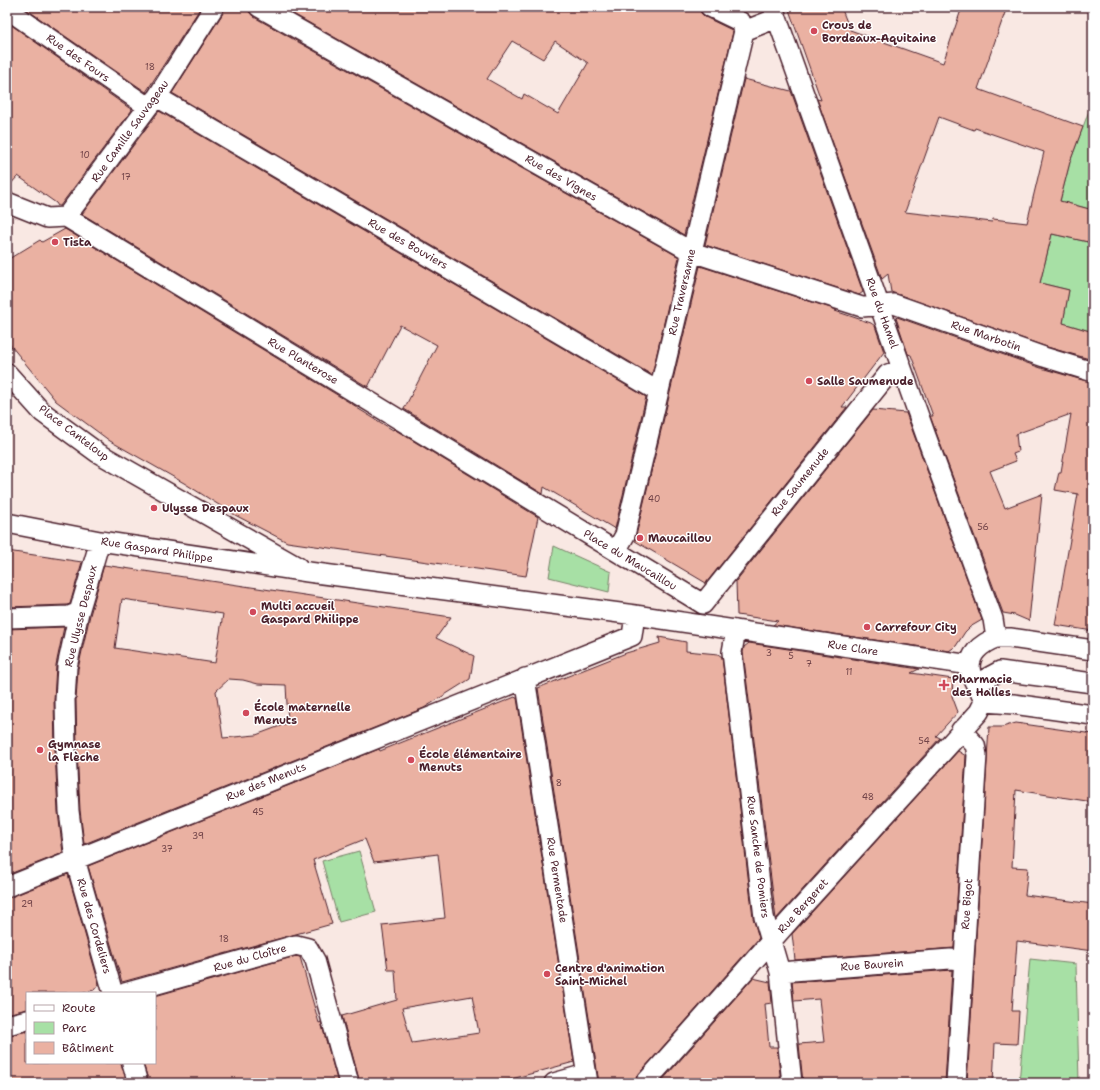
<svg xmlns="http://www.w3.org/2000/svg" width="1100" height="1090" viewBox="0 0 1100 1090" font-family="'Shantell Sans',sans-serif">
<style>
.green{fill:#a7e0a5;stroke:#788068}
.building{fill:#eab1a2;stroke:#4a1f2b;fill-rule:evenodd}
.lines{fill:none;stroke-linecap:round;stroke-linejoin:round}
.street-casing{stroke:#4a1f2b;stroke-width:22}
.street{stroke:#fff;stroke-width:19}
.poi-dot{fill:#d1495b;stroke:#fff;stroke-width:1.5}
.labels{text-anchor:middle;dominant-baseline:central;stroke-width:3;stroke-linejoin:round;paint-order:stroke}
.number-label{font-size:9px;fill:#724449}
.poi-label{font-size:11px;font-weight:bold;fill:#4a1f2b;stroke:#fff;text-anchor:start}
.street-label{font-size:11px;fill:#4a1f2b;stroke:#fff}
</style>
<rect width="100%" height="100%" fill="#f9e8e3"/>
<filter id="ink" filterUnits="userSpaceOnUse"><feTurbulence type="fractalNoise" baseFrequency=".025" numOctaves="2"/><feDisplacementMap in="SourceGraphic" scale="8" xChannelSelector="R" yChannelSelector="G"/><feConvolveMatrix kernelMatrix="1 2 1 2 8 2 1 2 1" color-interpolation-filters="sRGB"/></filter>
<g filter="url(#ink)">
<path class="green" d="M 1093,100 L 1093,210 L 1060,201 L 1070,162 Z
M 1093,223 L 1093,332 L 1063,323 L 1069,290 L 1040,283 L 1052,234 L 1088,242 Z
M 554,546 L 611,572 L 609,592 L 549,577 Z
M 359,851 L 376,912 L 339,922 L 322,861 Z
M 1030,959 L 1076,964 L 1079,1083 L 1019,1083 Z"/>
<path class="building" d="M 23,7 L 201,7 L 146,92 Z
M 225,7 L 248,7 L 249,12 L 254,17 L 679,257 L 652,375 L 172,93 L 223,13 Z
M 281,7 L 699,7 L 701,13 L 705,17 L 732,30 L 733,32 L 684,235 ZM 512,41 L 543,59 L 555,41 L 588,63 L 558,114 L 524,94 L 522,99 L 487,79 Z
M 788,7 L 841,7 L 850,30 L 943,63 L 962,7 L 1007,7 L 978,89 L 1083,127 L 1070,162 L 1060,201 L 1093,210 L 1093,223 L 1088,242 L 1052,234 L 1040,283 L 1069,290 L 1063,323 L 1093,332 L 1093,360 L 1047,347 L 891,292 L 888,274 L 882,279 L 817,99 L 821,100 ZM 939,117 L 974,130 L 975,128 L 1044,152 L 1027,223 L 993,219 L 992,222 L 905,212 Z
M 7,22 L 132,110 L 60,206 L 58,206 L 56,203 L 18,176 L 7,188 Z
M 744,79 L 791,91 L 863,292 L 859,295 L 705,245 Z
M 159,111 L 646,397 L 615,529 L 544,487 L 543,494 L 404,409 L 437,345 L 400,325 L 368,387 L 82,214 Z
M 65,229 L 357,407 L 357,408 L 393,430 L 394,429 L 538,517 L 526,576 L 287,542 L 235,515 L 184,483 L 110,441 L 56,401 L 7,341 L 7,260 L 40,240 L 42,242 Z
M 700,266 L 837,310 L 835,311 L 871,323 L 875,326 L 884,352 L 842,407 L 847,407 L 706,583 L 635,541 L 635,540 Z
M 897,317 L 1041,368 L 1093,383 L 1093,631 L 1055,625 L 1078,494 L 1055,490 L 1059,472 L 1061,472 L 1071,414 L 1016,434 L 1018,452 L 1013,454 L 1016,461 L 990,471 L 1005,508 L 1042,494 L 1029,621 L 1015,615 L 1003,613 L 930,416 L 933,416 L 911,355 L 908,354 L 896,318 Z
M 873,410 L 906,413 L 982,620 L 970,627 L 965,632 L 956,646 L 949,651 L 773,625 L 778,621 L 737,615 L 736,581 Z
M 7,551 L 82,562 L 70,604 L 67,605 L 7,607 Z
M 104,565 L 451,617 L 436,638 L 474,656 L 470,679 L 424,708 L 84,844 L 80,810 L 77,750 L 76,700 L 78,669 L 90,615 ZM 122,599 L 223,614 L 215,663 L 115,648 ZM 229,679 L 243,680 L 258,684 L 286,685 L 288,723 L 256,735 L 223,738 L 216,691 Z
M 64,627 L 56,665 L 54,700 L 55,751 L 58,812 L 63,853 L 7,875 L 7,629 Z
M 659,637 L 686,642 L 686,651 L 718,654 L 722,657 L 753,918 L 759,938 L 637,1076 L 634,1080 L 634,1083 L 599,1083 L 538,688 L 626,653 L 660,643 Z
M 749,643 L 919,669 L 911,673 L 953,679 L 952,696 L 958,712 L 936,736 L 940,738 L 776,919 L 743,652 L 744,647 Z
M 515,697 L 516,698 L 517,698 L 574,1062 L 497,1083 L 360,1083 L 342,1016 L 397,1000 L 395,970 L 388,970 L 382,925 L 445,918 L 438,854 L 374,862 L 365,839 L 313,860 L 332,924 L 122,982 L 88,866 L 379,749 L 380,751 ZM 472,996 L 479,1033 L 412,1043 L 402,1008 Z
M 1016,723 L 1093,734 L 1093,802 L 1016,790 L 1012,867 L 1028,868 L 1025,895 L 1093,904 L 1093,951 L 1017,941 L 1012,1011 L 1019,1011 L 1017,1044 L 995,1043 L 993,1083 L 967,1083 L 989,727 L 1002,727 Z
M 958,751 L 966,756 L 954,948 L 795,960 L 792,934 Z
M 68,874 L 99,984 L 94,990 L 83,993 L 27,993 L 27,1009 L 7,1014 L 7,898 L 11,897 Z
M 296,956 L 300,957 L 319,1023 L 321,1022 L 338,1083 L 149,1083 L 143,1063 L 155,1063 L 155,996 Z
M 952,970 L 945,1083 L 803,1083 L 799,1044 L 824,1042 L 819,999 L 794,1001 L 792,982 Z
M 753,978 L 770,982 L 772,1003 L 765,1004 L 769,1047 L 777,1047 L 781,1083 L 660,1083 Z
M 27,1031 L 27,1063 L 121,1063 L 127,1083 L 7,1083 L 7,1036 Z"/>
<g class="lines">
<g class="street-casing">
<path id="street" d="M 259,7 L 692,252 L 862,307 L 894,304 L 1044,357 L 1093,372
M 710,7 L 741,22 L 744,31
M 7,9 L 148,107
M 744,31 L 777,18
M 157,97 L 659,392
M 7,202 L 47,218 L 66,217 L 148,107 L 157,97 L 214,7
M 66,217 L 703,604
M 7,373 L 42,412 L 98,453 L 298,567
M 7,523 L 100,541 L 308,572 L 635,615 L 970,665
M 100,541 L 79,612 L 67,667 L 65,700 L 66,750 L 69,811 L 75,859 L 113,993
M 616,551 L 625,535 L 744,31
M 703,604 L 888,374 L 902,369
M 7,618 L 69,616 L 79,612
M 736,630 L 732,652 L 764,917 L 780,972 L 792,1083
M 996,638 L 1010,638 L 1093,650
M 525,678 L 588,1083
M 976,684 L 1000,671 L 1093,683
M 984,702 L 1013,704 L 1093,715
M 7,887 L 632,636 L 635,615
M 780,972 L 950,959 L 963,960
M 125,993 L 296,945 L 308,948 L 315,960 L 349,1083
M 7,1025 L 27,1020
M 132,1063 L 138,1083
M 554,1083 L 586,1074
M 645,1083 L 790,920 L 979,712 L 984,702 C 983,698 981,694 979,690 C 976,685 972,679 971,673 C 966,655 982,643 996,638 L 993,619 L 926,436 L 773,7
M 956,1083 L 977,755 L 975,745 L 961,730"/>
</g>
<use href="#street" class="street"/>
</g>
</g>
<g class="poi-dot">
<circle cx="814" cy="31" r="4"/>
<circle cx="55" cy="242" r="4"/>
<circle cx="809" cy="381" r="4"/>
<circle cx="154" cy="508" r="4"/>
<circle cx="640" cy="538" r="4"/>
<circle cx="253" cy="612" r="4"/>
<circle cx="867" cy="627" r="4"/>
<path d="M942 679h4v4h4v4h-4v4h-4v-4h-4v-4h4z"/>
<circle cx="246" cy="713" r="4"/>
<circle cx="40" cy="750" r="4"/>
<circle cx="411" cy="760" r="4"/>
<circle cx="547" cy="974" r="4"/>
</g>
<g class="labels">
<g class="number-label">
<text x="150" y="67">18</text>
<text x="85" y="155">10</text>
<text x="126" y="177">17</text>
<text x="654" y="499">40</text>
<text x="983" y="527">56</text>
<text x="769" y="653">3</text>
<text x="791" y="656">5</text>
<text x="809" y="664">7</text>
<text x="849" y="672">11</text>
<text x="924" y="741">54</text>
<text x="559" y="783">8</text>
<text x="868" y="797">48</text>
<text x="258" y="812">45</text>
<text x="198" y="836">39</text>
<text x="167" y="849">37</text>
<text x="27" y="904">29</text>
<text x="224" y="939">18</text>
</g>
<g class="poi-label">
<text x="822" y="25">Crous de<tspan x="822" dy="13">Bordeaux-Aquitaine</tspan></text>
<text x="63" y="242">Tista</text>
<text x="817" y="381">Salle Saumenude</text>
<text x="162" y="508">Ulysse Despaux</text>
<text x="648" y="538">Maucaillou</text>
<text x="261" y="606">Multi accueil<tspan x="261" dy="13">Gaspard Philippe</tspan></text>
<text x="875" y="627">Carrefour City</text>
<text x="952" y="679">Pharmacie<tspan x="952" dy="13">des Halles</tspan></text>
<text x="254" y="707">École maternelle<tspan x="254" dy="13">Menuts</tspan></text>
<text x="48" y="744">Gymnase<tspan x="48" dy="13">la Flèche</tspan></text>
<text x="419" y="754">École élémentaire<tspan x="419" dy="13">Menuts</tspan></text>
<text x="555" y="968">Centre d'animation<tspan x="555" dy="13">Saint-Michel</tspan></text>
</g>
<g class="street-label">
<text transform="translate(78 58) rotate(35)">Rue des Fours</text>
<text transform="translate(130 131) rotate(-54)">Rue Camille Sauvageau</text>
<text transform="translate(561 178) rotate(30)">Rue des Vignes</text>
<text transform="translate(408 244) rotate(30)">Rue des Bouviers</text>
<text transform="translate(682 292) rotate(-77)">Rue Traversanne</text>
<text transform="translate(882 313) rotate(70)">Rue du Hamel</text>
<text transform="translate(986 336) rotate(19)">Rue Marbotin</text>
<text transform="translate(303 361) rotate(31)">Rue Planterose</text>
<text transform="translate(74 433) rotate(37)">Place Canteloup</text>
<text transform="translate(800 482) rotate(-51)">Rue Saumenude</text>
<text transform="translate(157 550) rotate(9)">Rue Gaspard Philippe</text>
<text transform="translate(630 560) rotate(31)">Place du Maucaillou</text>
<text transform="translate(81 616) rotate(-76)">Rue Ulysse Despaux</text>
<text transform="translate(853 648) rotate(9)">Rue Clare</text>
<text transform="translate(266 782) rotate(-22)">Rue des Menuts</text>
<text transform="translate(758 857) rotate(83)">Rue Sanche de Pomiers</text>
<text transform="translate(557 880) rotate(81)">Rue Permentade</text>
<text transform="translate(967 904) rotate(-86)">Rue Bigot</text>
<text transform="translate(803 906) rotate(-48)">Rue Bergeret</text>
<text transform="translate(94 926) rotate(74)">Rue des Cordeliers</text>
<text transform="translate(250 958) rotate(-16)">Rue du Cloître</text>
<text transform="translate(872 965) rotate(-4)">Rue Baurein</text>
</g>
</g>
<rect width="1100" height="1090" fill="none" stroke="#fff" stroke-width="24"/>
<rect x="12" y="12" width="1076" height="1066" fill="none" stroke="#4a1f2b" stroke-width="1.5" filter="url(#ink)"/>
<rect x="26" y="992" width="130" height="72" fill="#ffffff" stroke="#b7a5aa"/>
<rect x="34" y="1005" width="20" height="6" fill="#ffffff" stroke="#b7a5aa"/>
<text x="62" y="1012" font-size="12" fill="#4a1f2b">Route</text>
<rect x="34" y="1022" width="20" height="12" fill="#a7e0a5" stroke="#b7a5aa"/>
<text x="62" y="1032" font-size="12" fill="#4a1f2b">Parc</text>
<rect x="34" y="1042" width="20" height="12" fill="#eab1a2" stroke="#b7a5aa"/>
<text x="62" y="1052" font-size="12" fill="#4a1f2b">Bâtiment</text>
</svg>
